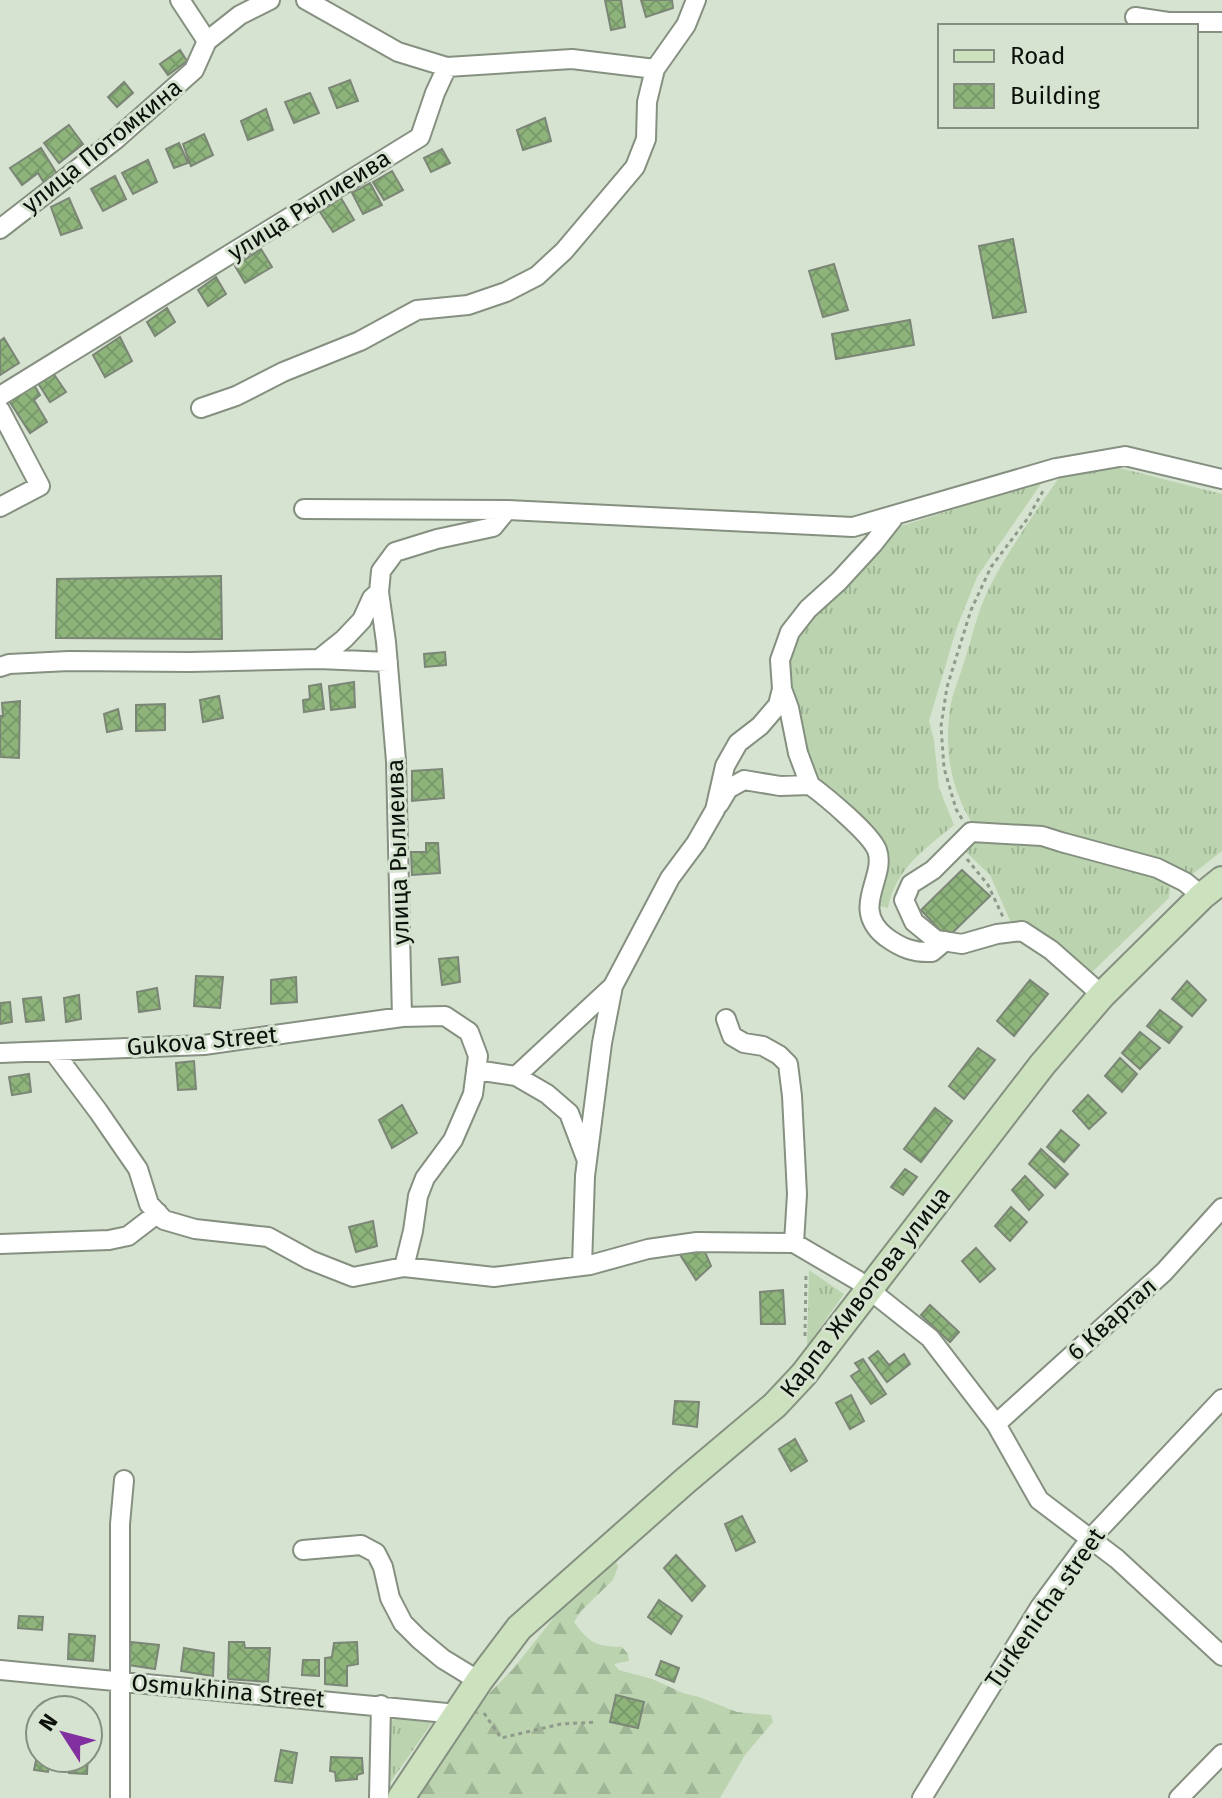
<svg xmlns="http://www.w3.org/2000/svg" width="1222" height="1798" viewBox="0 0 1222 1798" font-family="'Fira Sans',sans-serif">
<style>
.grass{fill:url(#grass-tufts)}
.forest{fill:url(#forest-firs)}
.building{fill:url(#building-cross-hatch);stroke:#7b8676;stroke-width:2}
.lines{fill:none;stroke-linecap:round;stroke-linejoin:round}
.minor-casing{stroke:#859080;stroke-width:22}
.secondary-casing{stroke:#859080;stroke-width:30}
.path{stroke:#909a8c;stroke-width:3;stroke-dasharray:4 4;stroke-linecap:butt}
.minor{stroke:#fff;stroke-width:18}
.secondary{stroke:#cce1be;stroke-width:26}
.labels{text-anchor:middle;dominant-baseline:central;stroke-width:6;stroke-linejoin:round;paint-order:stroke}
.street-label{font-size:24px;fill:#0b100a;stroke:#d7e3d1}
</style>
<defs>
<pattern id="grass-tufts" width="24" height="20" patternUnits="userSpaceOnUse" patternTransform="scale(2)"><rect width="24" height="20" fill="#bbd4af"/><path d="M3 7l-1-3M5 7V3M7 7l1-3M15 17l-1-3M17 17v-4M19 17l1-3" fill="none" stroke="#9fb595"/></pattern>
<pattern id="forest-firs" width="22" height="20" patternUnits="userSpaceOnUse" patternTransform="scale(2)"><rect width="22" height="20" fill="#bbd4af"/><path d="M5 1l3.5 6h-7zM16 11l3.5 6h-7z" fill="#9fb595"/></pattern>
<pattern id="building-cross-hatch" width="8" height="8" patternUnits="userSpaceOnUse" patternTransform="scale(2)"><rect width="8" height="8" fill="#8eb47c"/><path d="M0 0l8 8M0 8l8-8" fill="none" stroke="#799a6a"/></pattern>
</defs>
<rect width="100%" height="100%" fill="#d7e3d1"/>
<path class="grass" d="M 1108,465 L 1222,494 L 1222,851 L 1190,876 L 975,827 C 951,792 944,751 950,709 C 952,693 960,677 964,662 C 971,641 976,618 985,597 C 1003,557 1035,513 1060,476 Z
M 1043,481 L 977,577 L 957,627 L 929,721 L 934,740 L 939,788 L 954,825 C 924,850 896,868 888,908 L 880,906 L 887,873 L 887,852 L 879,835 L 857,812 L 816,779 L 806,745 L 786,663 L 797,636 L 824,605 L 884,546 L 898,527 Z
M 971,839 L 1041,841 L 1134,868 L 1170,885 L 1169,898 L 1089,975 L 1012,925 L 990,875 L 965,851 Z
M 809,1270 L 844,1294 L 807,1346 Z
M 402,1714 L 436,1717 L 385,1790 L 388,1723 Z"/>
<path class="forest" d="M 616,1561 L 618,1567 L 613,1580 L 581,1611 L 574,1622 C 590,1644 596,1646 622,1647 L 628,1654 L 629,1661 L 614,1664 L 619,1670 L 652,1679 L 683,1693 L 699,1697 L 737,1712 L 771,1715 L 773,1722 L 745,1755 L 720,1798 L 413,1798 L 460,1723 L 513,1669 L 560,1610 L 595,1576 Z"/>
<path class="building" d="M 605,0 L 621,0 L 625,27 L 611,30 Z
M 641,0 L 672,0 L 673,8 L 646,17 Z
M 180,50 L 187,61 L 168,75 L 160,64 Z
M 350,80 L 358,101 L 337,108 L 329,88 Z
M 124,82 L 133,93 L 117,107 L 108,97 Z
M 310,93 L 319,113 L 294,123 L 285,102 Z
M 266,109 L 273,130 L 248,140 L 241,121 Z
M 545,118 L 551,141 L 523,150 L 517,130 Z
M 69,125 L 83,144 L 59,163 L 44,143 Z
M 204,134 L 213,155 L 191,166 L 183,144 Z
M 179,143 L 188,163 L 174,168 L 166,149 Z
M 41,148 L 57,174 L 44,183 L 38,173 L 22,185 L 10,168 Z
M 442,149 L 450,163 L 431,172 L 424,158 Z
M 148,160 L 157,182 L 133,194 L 122,173 Z
M 392,171 L 403,190 L 384,200 L 373,182 Z
M 115,176 L 126,199 L 103,211 L 91,189 Z
M 370,183 L 382,205 L 363,214 L 352,193 Z
M 69,198 L 82,228 L 61,235 L 51,207 Z
M 341,198 L 354,220 L 333,232 L 320,212 Z
M 1013,239 L 1026,312 L 993,318 L 979,246 Z
M 261,249 L 272,267 L 245,283 L 235,266 Z
M 834,264 L 848,310 L 823,317 L 809,271 Z
M 216,277 L 226,294 L 208,306 L 198,290 Z
M 167,308 L 175,322 L 155,336 L 147,322 Z
M 910,320 L 914,345 L 836,359 L 832,334 Z
M 120,337 L 132,361 L 105,377 L 93,355 Z
M 4,338 L 19,363 L 0,375 L 0,341 Z
M 53,373 L 66,392 L 50,402 L 38,383 Z
M 32,382 L 40,395 L 34,400 L 47,422 L 30,433 L 8,399 Z
M 221,576 L 222,639 L 56,638 L 57,579 Z
M 445,652 L 446,665 L 425,667 L 424,654 Z
M 354,682 L 355,707 L 331,710 L 329,686 Z
M 321,684 L 324,709 L 304,712 L 303,700 L 310,699 L 309,686 Z
M 219,696 L 223,718 L 203,722 L 200,700 Z
M 20,701 L 19,758 L 0,757 L 0,716 L 3,716 L 2,703 Z
M 165,704 L 165,730 L 136,731 L 136,705 Z
M 118,709 L 122,729 L 107,732 L 104,714 Z
M 442,769 L 444,798 L 412,801 L 412,771 Z
M 426,843 L 438,843 L 440,873 L 412,875 L 411,852 L 426,852 Z
M 962,870 L 990,896 L 947,938 L 921,910 Z
M 458,957 L 460,982 L 442,985 L 439,959 Z
M 196,976 L 223,977 L 220,1008 L 194,1006 Z
M 296,977 L 297,1002 L 271,1004 L 271,980 Z
M 1030,980 L 1048,994 L 1014,1036 L 997,1021 Z
M 1187,981 L 1206,1000 L 1192,1016 L 1172,999 Z
M 157,988 L 160,1009 L 139,1012 L 137,992 Z
M 79,995 L 81,1019 L 66,1022 L 64,998 Z
M 41,997 L 44,1020 L 26,1022 L 23,999 Z
M 10,1002 L 12,1022 L 0,1024 L 0,1003 Z
M 1160,1010 L 1182,1027 L 1169,1043 L 1147,1026 Z
M 1140,1032 L 1160,1048 L 1140,1069 L 1122,1053 Z
M 978,1048 L 995,1060 L 964,1099 L 949,1086 Z
M 1120,1058 L 1137,1074 L 1122,1092 L 1105,1076 Z
M 194,1061 L 196,1089 L 178,1090 L 176,1063 Z
M 29,1074 L 31,1092 L 12,1095 L 9,1077 Z
M 1088,1095 L 1106,1113 L 1089,1129 L 1073,1111 Z
M 402,1105 L 417,1133 L 392,1148 L 379,1120 Z
M 935,1108 L 952,1121 L 921,1162 L 904,1149 Z
M 1061,1130 L 1079,1145 L 1064,1162 L 1047,1147 Z
M 1041,1149 L 1068,1174 L 1055,1188 L 1029,1164 Z
M 905,1169 L 917,1177 L 903,1195 L 891,1187 Z
M 1025,1176 L 1043,1195 L 1029,1210 L 1012,1190 Z
M 1011,1207 L 1027,1222 L 1010,1241 L 995,1226 Z
M 373,1221 L 377,1246 L 356,1252 L 349,1227 Z
M 702,1245 L 711,1266 L 696,1280 L 677,1250 Z
M 976,1248 L 995,1269 L 980,1282 L 962,1261 Z
M 783,1290 L 785,1324 L 761,1324 L 760,1292 Z
M 930,1305 L 959,1332 L 950,1342 L 921,1315 Z
M 878,1351 L 889,1365 L 904,1354 L 910,1364 L 887,1382 L 869,1358 Z
M 863,1359 L 886,1394 L 871,1404 L 851,1376 L 860,1370 L 855,1363 Z
M 851,1395 L 864,1421 L 850,1429 L 836,1403 Z
M 675,1401 L 699,1402 L 697,1427 L 673,1424 Z
M 795,1439 L 807,1461 L 791,1471 L 779,1449 Z
M 742,1516 L 755,1542 L 736,1551 L 725,1524 Z
M 676,1555 L 705,1586 L 692,1601 L 664,1568 Z
M 659,1600 L 682,1616 L 671,1634 L 648,1617 Z
M 19,1616 L 43,1617 L 42,1630 L 18,1628 Z
M 69,1634 L 95,1636 L 93,1661 L 68,1659 Z
M 131,1642 L 159,1645 L 155,1669 L 128,1665 Z
M 229,1642 L 244,1642 L 245,1648 L 270,1648 L 268,1682 L 228,1679 Z
M 357,1642 L 358,1664 L 347,1666 L 347,1686 L 325,1684 L 325,1658 L 332,1657 L 334,1643 Z
M 184,1648 L 214,1653 L 213,1676 L 181,1671 Z
M 303,1660 L 319,1660 L 319,1676 L 302,1675 Z
M 661,1661 L 679,1668 L 674,1682 L 656,1675 Z
M 616,1695 L 644,1702 L 638,1728 L 610,1722 Z
M 281,1750 L 297,1753 L 292,1783 L 275,1781 Z
M 38,1751 L 40,1751 L 40,1758 L 51,1758 L 48,1772 L 34,1770 Z
M 88,1754 L 87,1774 L 69,1773 L 70,1758 L 88,1758 Z
M 331,1757 L 362,1758 L 363,1773 L 357,1775 L 357,1779 L 336,1781 L 335,1772 L 330,1771 Z"/>
<g class="lines">
<g class="minor-casing">
<path id="minor" d="M 180,0 L 207,41
M 1135,17 L 1168,22 L 1222,22
M 447,67 L 572,59 L 655,69 L 686,25 L 696,0
M 0,229 L 115,140 L 194,70 L 207,41 L 240,15 L 270,0
M 0,396 L 420,137 L 435,93 L 447,67 L 398,52 L 306,0
M 201,408 L 236,396 L 283,372 L 360,341 L 417,310 L 468,305 L 506,292 L 537,276 L 564,251 L 635,167 L 646,139 L 647,102 L 655,69
M 0,410 L 40,486 L 0,507
M 304,509 L 507,510 L 853,527 L 1056,468 L 1125,456 L 1222,479
M 379,592 L 381,571 L 395,552 L 437,539 L 493,527 L 507,510
M 319,659 L 388,662
M 0,667 L 9,664 L 69,661 L 190,662 L 319,659 L 344,639 L 362,620 L 372,598 L 379,592 L 386,642 L 396,761 L 402,1017
M 782,689 L 789,708 L 798,753 L 810,785
M 719,804 L 728,789 L 744,780 L 780,786 L 810,785 C 825,796 870,833 877,850 C 887,878 849,908 886,937 C 901,948 914,953 932,952 L 945,941
M 1102,995 L 1051,950 L 1022,931 L 997,934 L 962,944 L 936,940 L 914,922 L 904,900 L 911,884 L 933,870 L 971,832 L 1042,836 L 1061,842 L 1157,868 L 1185,882 L 1202,896
M 726,1019 L 732,1036 L 744,1043 L 763,1046 L 779,1055 L 788,1064 L 792,1096 L 797,1194 L 794,1243
M 53,1051 L 98,1111 L 138,1169 L 149,1204 L 164,1220 L 195,1229 L 268,1237 L 310,1260 L 353,1277 L 404,1267 L 494,1277 L 590,1265 L 648,1249 L 697,1242 L 794,1243 L 857,1280 L 930,1338 L 996,1424 L 1039,1500 L 1117,1559 L 1222,1656
M 0,1053 L 204,1045 L 402,1017 L 445,1016 L 469,1032 L 478,1056 L 473,1094 L 453,1140 L 425,1178 L 418,1196 L 413,1231 L 404,1267
M 476,1070 L 516,1076 L 547,1094 L 569,1113 L 586,1158
M 516,1076 L 613,986
M 0,1244 L 109,1240 L 128,1236 L 158,1213
M 582,1266 L 585,1176 L 602,1043 L 613,986 L 670,878 L 696,843 L 715,810 L 725,766 L 738,743 L 760,726 L 778,705 L 782,689 L 780,660 L 790,632 L 808,609 L 839,581 L 873,544 L 895,516
M 996,1424 L 1164,1272 L 1222,1208
M 303,1550 L 361,1545 L 376,1553 L 383,1567 L 390,1598 L 403,1623 L 419,1639 L 443,1659 L 479,1681
M 0,1670 L 457,1714
M 120,1798 L 120,1524 L 124,1480
M 379,1798 L 381,1705
M 922,1798 L 1040,1607 L 1090,1539 L 1222,1399
M 1179,1798 L 1222,1754"/>
</g>
<g class="secondary-casing">
<path id="secondary" d="M 401,1798 L 479,1681 L 519,1628 L 685,1481 L 775,1405 L 804,1374 L 1042,1065 L 1102,995 L 1202,896 L 1222,880"/>
</g>
<path class="path" d="M 962,819 L 956,809 L 944,768 L 941,726 L 947,687 L 971,610 L 991,567 L 1028,518 L 1043,491
M 967,859 L 988,885 L 1003,917
M 805,1336 L 806,1272
M 484,1713 L 501,1738 L 561,1724 L 597,1722"/>
<use href="#minor" class="minor"/>
<use href="#secondary" class="secondary"/>
</g>
<g class="labels">
<g class="street-label">
<text transform="translate(102 146) rotate(-39)">улица Потомкина</text>
<text transform="translate(309 205) rotate(-32)">улица Рылиеива</text>
<text transform="translate(398 852) rotate(-92)">улица Рылиеива</text>
<text transform="translate(202 1041) rotate(-5)">Gukova Street</text>
<text transform="translate(865 1292) rotate(-52)">Карпа Животова улица</text>
<text transform="translate(1112 1319) rotate(-42)">6 Квартал</text>
<text transform="translate(1045 1608) rotate(-55)">Turkenicha street</text>
<text transform="translate(228 1691) rotate(5)">Osmukhina Street</text>
</g>
</g>
<rect x="938" y="24" width="260" height="104" fill="#d7e3d1" stroke="#858f81" stroke-width="2"/>
<rect x="954" y="50" width="40" height="12" fill="#cce1be" stroke="#858f81" stroke-width="2"/>
<text x="1010" y="64" font-size="24" fill="#0b100a">Road</text>
<rect x="954" y="84" width="40" height="24" fill="url(#building-cross-hatch)" stroke="#858f81" stroke-width="2"/>
<text x="1010" y="104" font-size="24" fill="#0b100a">Building</text>
<g transform="translate(64 1734) rotate(306)"><circle r="38" fill="#d7e3d1" stroke="#858f81" stroke-width="2"/>
<path d="M0-6L14 30L0 20L-14 30Z" fill="#82309f"/>
<text y="-12" font-size="22" font-weight="bold" text-anchor="middle" fill="#0b100a">N</text>
</g>
</svg>
